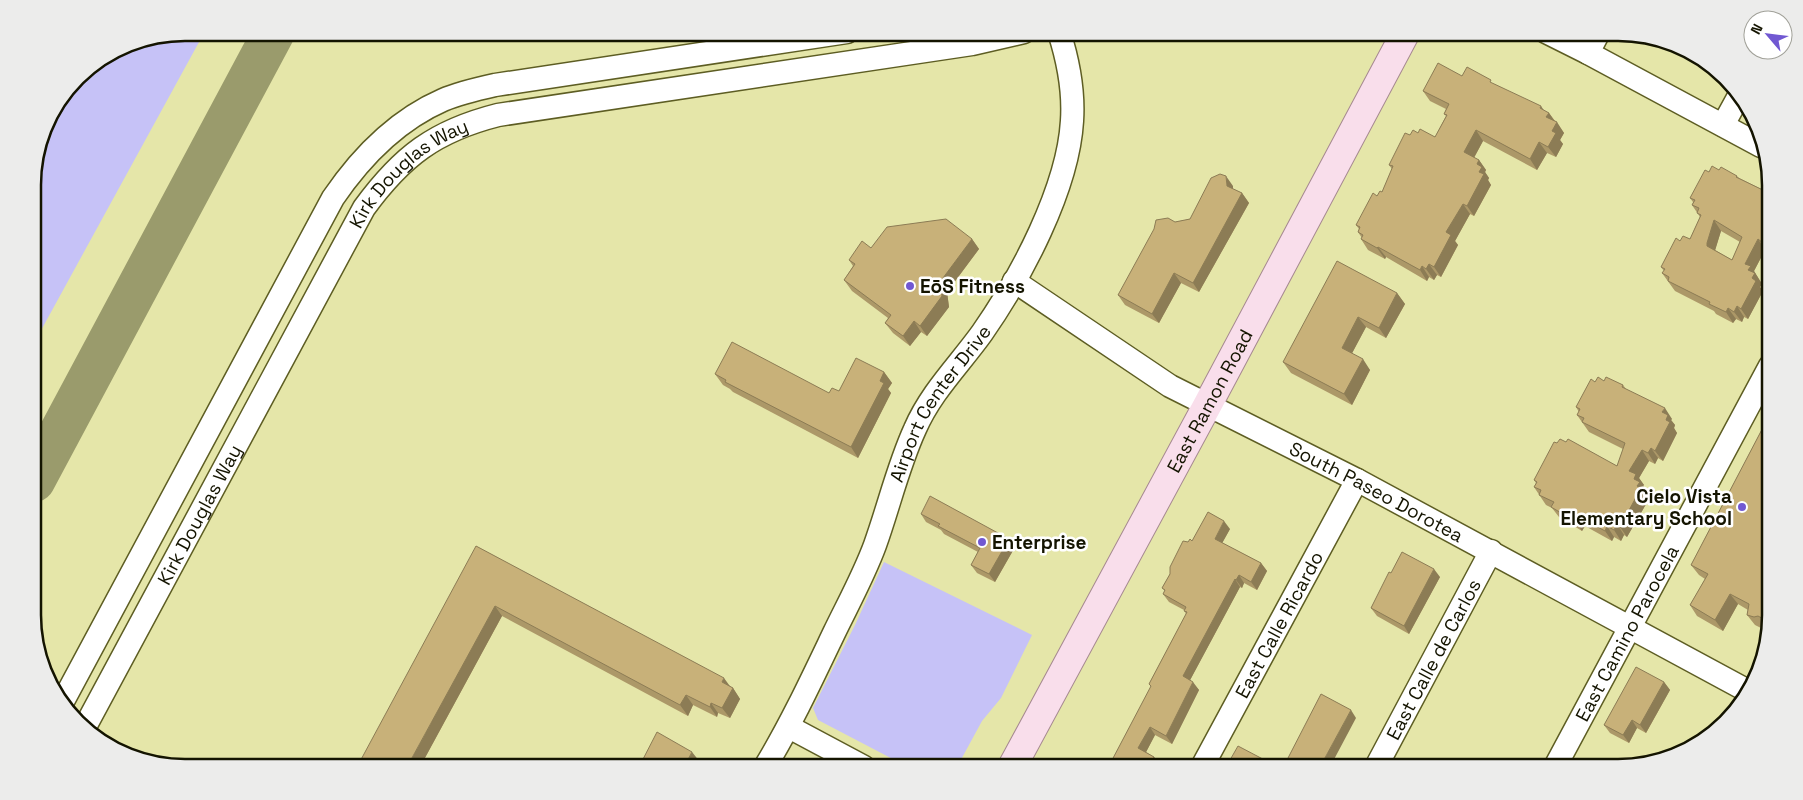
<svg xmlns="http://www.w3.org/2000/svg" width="1803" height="800" viewBox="0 0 1803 800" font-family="'Space Grotesk',sans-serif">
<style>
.green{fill:#c6c2f7}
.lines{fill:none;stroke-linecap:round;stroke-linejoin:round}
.taxiway{stroke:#9a9b6c;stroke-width:42}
.minor-casing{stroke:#5d5d23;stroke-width:25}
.major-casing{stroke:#a68990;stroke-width:30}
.minor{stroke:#fff;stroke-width:22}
.major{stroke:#f9deeb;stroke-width:28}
.wall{fill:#ac9868;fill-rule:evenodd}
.shaded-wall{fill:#8c7c55}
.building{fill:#c8b179;stroke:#8c7c55;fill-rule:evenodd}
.poi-dot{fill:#7158d2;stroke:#fff;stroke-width:2}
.labels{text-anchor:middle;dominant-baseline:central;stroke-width:5;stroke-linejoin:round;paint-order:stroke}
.street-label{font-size:19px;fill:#141400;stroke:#fff}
.poi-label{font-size:19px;font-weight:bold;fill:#141400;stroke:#fff;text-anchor:start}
.rim{fill:none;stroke:#141400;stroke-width:2.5}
</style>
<rect width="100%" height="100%" fill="#e5e6a9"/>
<path class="green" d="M 185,32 L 204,33 L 33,345 L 33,175 L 48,117 L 84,70 L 127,44 Z
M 884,562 L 1032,635 L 1001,698 L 982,721 L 957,767 L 908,767 L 818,720 L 813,708 L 855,625 Z"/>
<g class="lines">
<path class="taxiway" d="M 34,481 L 274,32"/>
<g class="minor-casing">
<g id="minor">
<path d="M 1546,32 L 1588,53 L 1761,146"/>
<path d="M 1588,53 L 1599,32"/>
<path d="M 1723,125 L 1740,94"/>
<path id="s1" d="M 1014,281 L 1170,386 L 1357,480 L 1746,690"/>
<path d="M 62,703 L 333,198 C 361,157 397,120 443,100 C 459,93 477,89 495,85 L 847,32"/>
<path id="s2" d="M 86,725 L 364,208 C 402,156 435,131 498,115 L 972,44 L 1024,32"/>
<path d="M 789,727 L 864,767"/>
<path id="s3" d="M 765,767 C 791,724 812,679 834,633 C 848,604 864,575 875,545 C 889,506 898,466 915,429 C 931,392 959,365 982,333 C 1021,277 1068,189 1072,121 C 1074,91 1068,60 1059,32"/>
<path id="s4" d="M 1202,767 L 1357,480"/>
<path id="s5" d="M 1376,767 L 1491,551"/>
<path id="s6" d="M 1555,767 L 1770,366"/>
</g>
</g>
<g class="major-casing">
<g id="major">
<path id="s7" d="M 1012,767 L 1208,404 L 1406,32"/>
</g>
</g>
<use href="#minor" class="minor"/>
<use href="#major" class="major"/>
</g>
<path class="wall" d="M 1462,76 L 1494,84 L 1549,113 L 1564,133 L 1560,140 L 1563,144 L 1556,157 L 1547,153 L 1537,170 L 1483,141 L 1474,158 L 1479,160 L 1486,170 L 1485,172 L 1489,178 L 1488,180 L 1491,185 L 1474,216 L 1470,214 L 1455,241 L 1458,245 L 1441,277 L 1437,275 L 1434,280 L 1429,277 L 1427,281 L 1386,257 L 1385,259 L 1368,250 L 1361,239 L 1362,238 L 1358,232 L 1359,229 L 1356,225 L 1377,196 L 1382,192 L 1392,169 L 1389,165 L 1410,135 L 1418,133 L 1435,137 L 1446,116 L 1444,114 L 1446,109 L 1430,101 L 1423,91 Z
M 1719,170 L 1737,176 L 1739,178 L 1769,193 L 1769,252 L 1765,250 L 1754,271 L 1762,284 L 1760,287 L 1763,291 L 1748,319 L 1744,317 L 1742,322 L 1736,319 L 1733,323 L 1716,314 L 1714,311 L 1675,291 L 1662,273 L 1664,271 L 1661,267 L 1680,241 L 1690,239 L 1700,217 L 1692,205 L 1693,202 L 1690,198 L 1709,172 ZM 1721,231 L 1740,242 L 1732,260 L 1715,250 Z
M 1233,186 L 1233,189 L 1242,193 L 1249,203 L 1199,292 L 1181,283 L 1159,323 L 1125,305 L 1118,295 L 1175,222 L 1190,219 Z
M 972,239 L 979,249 L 947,292 L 949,307 L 927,336 L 921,332 L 910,346 L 893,333 L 885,323 L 888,318 L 852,291 L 844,280 L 853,266 L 849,260 L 871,248 Z
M 1397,293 L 1405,304 L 1386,338 L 1366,327 L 1352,353 L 1370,370 L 1352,405 L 1291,373 L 1283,362 Z
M 884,372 L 892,383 L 888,389 L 891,393 L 858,458 L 733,392 L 730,389 L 723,385 L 715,374 L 829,393 L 839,391 Z
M 1604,381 L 1623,385 L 1626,389 L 1672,419 L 1671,420 L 1675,425 L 1674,428 L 1677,433 L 1663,461 L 1658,458 L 1655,464 L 1649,461 L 1639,478 L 1644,485 L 1643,486 L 1647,492 L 1646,495 L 1649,499 L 1627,537 L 1624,535 L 1621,541 L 1614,537 L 1612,541 L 1585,526 L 1582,531 L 1559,517 L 1552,508 L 1546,505 L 1534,487 L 1536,483 L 1534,480 L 1557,443 L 1566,442 L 1617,466 L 1623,449 L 1589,432 L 1577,415 L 1579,412 L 1576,407 L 1595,382 Z
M 1769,416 L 1770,616 L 1768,627 L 1766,626 L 1761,628 L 1755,625 L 1747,615 L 1748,610 L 1738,604 L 1723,631 L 1697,616 L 1690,605 L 1705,579 L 1699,575 L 1691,565 Z
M 921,514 L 1015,547 L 995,582 L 977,573 L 971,565 L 978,552 L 944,534 L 941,530 L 926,522 Z
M 1230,529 L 1222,543 L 1261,563 L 1267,571 L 1257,590 L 1244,583 L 1242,588 L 1240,587 L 1190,680 L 1199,690 L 1172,744 L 1155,735 L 1146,752 L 1154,757 L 1160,765 L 1159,767 L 1115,767 L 1111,762 L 1151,687 L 1149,684 L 1186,614 L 1184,610 L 1169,602 L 1163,594 L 1165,591 L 1162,588 L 1188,542 Z
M 476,546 L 733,688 L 740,699 L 730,718 L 718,713 L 717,717 L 693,705 L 688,716 L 502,616 L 420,767 Z
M 1391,573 L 1440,577 L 1409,634 L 1377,616 L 1371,608 Z
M 1664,682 L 1670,690 L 1646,733 L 1637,728 L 1629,743 L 1610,733 L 1604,725 Z"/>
<path class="shaded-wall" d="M 1541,106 L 1547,115 L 1549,113 L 1556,123 L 1554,127 L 1540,108 Z
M 1557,122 L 1564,133 L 1560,140 L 1563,144 L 1556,157 L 1548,147 L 1552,131 Z
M 1476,130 L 1483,141 L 1471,163 L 1464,152 Z
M 1539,142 L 1547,153 L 1537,170 L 1530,159 Z
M 1479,160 L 1486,170 L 1485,172 L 1489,178 L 1488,180 L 1491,185 L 1474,216 L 1467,206 L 1479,172 L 1477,164 Z
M 1226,176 L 1233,186 L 1233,195 L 1227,186 Z
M 1242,193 L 1249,203 L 1199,292 L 1193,283 Z
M 1463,204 L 1470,214 L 1455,241 L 1458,245 L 1441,277 L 1434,267 L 1446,232 Z
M 1714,220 L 1721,231 L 1714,254 L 1707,246 L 1707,243 Z
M 1766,238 L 1769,242 L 1769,251 L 1763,243 Z
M 972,239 L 979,249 L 947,292 L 949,307 L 927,336 L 920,326 L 940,282 Z
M 1758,239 L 1765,250 L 1754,271 L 1762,284 L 1760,287 L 1763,291 L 1748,319 L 1741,309 L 1752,278 L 1745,264 Z
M 1378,247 L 1386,257 L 1385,259 L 1377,248 Z
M 1429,264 L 1437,275 L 1434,280 L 1426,269 Z
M 1422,266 L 1429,277 L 1427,281 L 1420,270 Z
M 1174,273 L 1181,283 L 1159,323 L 1152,314 Z
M 1397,293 L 1405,304 L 1386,338 L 1379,328 Z
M 1737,306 L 1744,317 L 1742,322 L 1734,312 Z
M 1728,308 L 1736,319 L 1733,323 L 1726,312 Z
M 1358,317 L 1366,327 L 1349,359 L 1342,348 Z
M 914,321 L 921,332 L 910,346 L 903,336 Z
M 1363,359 L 1370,370 L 1352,405 L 1344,394 Z
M 884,372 L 892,383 L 888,389 L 891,393 L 858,458 L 851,447 L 880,381 Z
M 1665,408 L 1672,419 L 1671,420 L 1675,425 L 1674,428 L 1677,433 L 1663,461 L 1655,451 L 1662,412 Z
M 1651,448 L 1658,458 L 1655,464 L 1648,453 Z
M 1642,450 L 1649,461 L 1639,478 L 1644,485 L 1643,486 L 1647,492 L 1646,495 L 1649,499 L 1627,537 L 1620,527 L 1637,486 L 1629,471 Z
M 1578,516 L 1585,526 L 1582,531 L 1575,521 Z
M 1224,521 L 1230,529 L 1220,547 L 1215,539 Z
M 1617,524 L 1624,535 L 1621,541 L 1614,530 Z
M 1607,526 L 1614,537 L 1612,541 L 1605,531 Z
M 1009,539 L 1015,547 L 995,582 L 989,574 Z
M 1261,563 L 1267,571 L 1257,590 L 1251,582 Z
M 1434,569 L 1440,577 L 1409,634 L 1404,626 Z
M 1239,575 L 1244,583 L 1242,588 L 1236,580 Z
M 1235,579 L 1240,587 L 1188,684 L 1183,676 Z
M 1730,594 L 1738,604 L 1723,631 L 1715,620 Z
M 495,606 L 502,616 L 420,767 L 407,767 Z
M 724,678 L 732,689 L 722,682 Z
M 1193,682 L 1199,690 L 1172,744 L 1166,736 Z
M 1664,682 L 1670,690 L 1646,733 L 1640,725 Z
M 733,688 L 740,699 L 730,718 L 722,708 Z
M 686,695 L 693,705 L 688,716 L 680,705 Z
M 711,703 L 718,713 L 717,717 L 710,707 Z
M 1351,710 L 1356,718 L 1330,767 L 1320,767 Z
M 1632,720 L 1637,728 L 1629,743 L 1623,735 Z
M 1150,727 L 1155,735 L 1144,756 L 1138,748 Z
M 692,752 L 700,762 L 697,767 L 684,767 Z
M 1154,757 L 1160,765 L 1159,767 L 1149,767 Z"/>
<path class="building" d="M 1438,63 L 1462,76 L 1467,67 L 1491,80 L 1490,82 L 1541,106 L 1540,108 L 1549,113 L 1546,117 L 1557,122 L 1552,131 L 1556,133 L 1548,147 L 1539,142 L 1530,159 L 1476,130 L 1464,152 L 1479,160 L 1477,164 L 1482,167 L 1479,172 L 1484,174 L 1467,206 L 1463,204 L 1446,232 L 1451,235 L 1434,267 L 1429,264 L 1426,269 L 1422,266 L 1420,270 L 1378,247 L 1377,248 L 1361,239 L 1363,235 L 1358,232 L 1360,227 L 1356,225 L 1373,193 L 1377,196 L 1380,191 L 1382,192 L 1393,166 L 1389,165 L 1405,133 L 1410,135 L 1413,130 L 1418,133 L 1420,129 L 1435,137 L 1447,115 L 1444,114 L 1449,104 L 1423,91 Z
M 1712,166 L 1719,170 L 1721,167 L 1737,176 L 1736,177 L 1769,193 L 1769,240 L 1766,238 L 1763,243 L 1758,239 L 1745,264 L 1751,266 L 1748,270 L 1755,273 L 1752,278 L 1756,281 L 1741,309 L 1737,306 L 1734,312 L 1728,308 L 1726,312 L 1709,304 L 1710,302 L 1668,281 L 1669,277 L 1662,273 L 1665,269 L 1661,267 L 1676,238 L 1680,241 L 1683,236 L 1690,239 L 1701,215 L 1697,213 L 1699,208 L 1692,205 L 1695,200 L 1690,198 L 1705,170 L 1709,172 ZM 1714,220 L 1742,237 L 1732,260 L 1707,246 L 1707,243 Z
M 1220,174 L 1226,176 L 1227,186 L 1242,193 L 1193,283 L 1174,273 L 1152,314 L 1118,295 L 1154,229 L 1156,220 L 1168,218 L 1175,222 L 1190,219 L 1211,178 Z
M 946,219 L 972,239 L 940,282 L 942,296 L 920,326 L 914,321 L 903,336 L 885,323 L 891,315 L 844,280 L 855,264 L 849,260 L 862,241 L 871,248 L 887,227 Z
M 1337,261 L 1397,293 L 1379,328 L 1358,317 L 1342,348 L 1363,359 L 1344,394 L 1283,362 Z
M 732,342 L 829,393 L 832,388 L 839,391 L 856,358 L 884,372 L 880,381 L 884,383 L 851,447 L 725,382 L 726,380 L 715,374 Z
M 1598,377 L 1604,381 L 1606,377 L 1623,385 L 1622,387 L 1665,408 L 1662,412 L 1668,415 L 1666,420 L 1670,422 L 1655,451 L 1651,448 L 1648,453 L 1642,450 L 1629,471 L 1636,474 L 1634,479 L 1640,482 L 1637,486 L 1641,488 L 1620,527 L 1617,524 L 1614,530 L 1607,526 L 1605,531 L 1578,516 L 1575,521 L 1551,507 L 1554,502 L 1539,495 L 1541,490 L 1534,487 L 1537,482 L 1534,480 L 1554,442 L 1557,443 L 1560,439 L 1566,442 L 1568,439 L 1617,466 L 1625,443 L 1582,422 L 1584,418 L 1577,415 L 1580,409 L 1576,407 L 1591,379 L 1595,382 Z
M 1769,416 L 1770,417 L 1770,616 L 1769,622 L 1758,616 L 1754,617 L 1747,615 L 1749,604 L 1730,594 L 1715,620 L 1690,605 L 1708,574 L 1691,565 Z
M 930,496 L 1009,539 L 989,574 L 971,565 L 980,548 L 938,526 L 940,524 L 921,514 Z
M 1208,512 L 1224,521 L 1215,539 L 1261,563 L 1251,582 L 1239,575 L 1236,580 L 1235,579 L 1183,676 L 1193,682 L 1166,736 L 1150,727 L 1138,748 L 1154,757 L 1149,767 L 1121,767 L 1111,762 L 1151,686 L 1149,684 L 1187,612 L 1184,611 L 1186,607 L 1163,594 L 1165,590 L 1162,588 L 1170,574 L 1170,567 L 1183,541 L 1188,542 L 1190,539 L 1192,541 Z
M 476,546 L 724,678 L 722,682 L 733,688 L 722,708 L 711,703 L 710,707 L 686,695 L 680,705 L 495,606 L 407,767 L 357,767 Z
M 1402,552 L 1434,569 L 1404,626 L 1371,608 L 1389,572 L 1391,573 Z
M 1636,667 L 1664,682 L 1640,725 L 1632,720 L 1623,735 L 1604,725 Z
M 1321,694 L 1351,710 L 1320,767 L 1288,767 L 1288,758 Z
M 657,732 L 692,752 L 684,767 L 639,767 Z
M 1238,746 L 1278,767 L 1226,767 Z"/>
<g class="poi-dot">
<circle cx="910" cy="286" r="5"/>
<circle cx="1742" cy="507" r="5"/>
<circle cx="982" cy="542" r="5"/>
</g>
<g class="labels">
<g class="street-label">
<text stroke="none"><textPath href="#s2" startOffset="644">Kirk Douglas Way</textPath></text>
<text stroke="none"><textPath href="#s7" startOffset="416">East Ramon Road</textPath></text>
<text stroke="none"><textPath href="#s3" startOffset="405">Airport Center Drive</textPath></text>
<text stroke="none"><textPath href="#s1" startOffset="420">South Paseo Dorotea</textPath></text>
<text stroke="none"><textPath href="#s2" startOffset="239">Kirk Douglas Way</textPath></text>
<text stroke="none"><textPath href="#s4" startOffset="162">East Calle Ricardo</textPath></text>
<text stroke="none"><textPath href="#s6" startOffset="152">East Camino Parocela</textPath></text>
<text stroke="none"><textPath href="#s5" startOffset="122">East Calle de Carlos</textPath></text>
</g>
<g class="poi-label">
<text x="920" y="286">EōS Fitness</text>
<text x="1732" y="496" text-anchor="end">Cielo Vista<tspan x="1732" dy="22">Elementary School</tspan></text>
<text x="992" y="542">Enterprise</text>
</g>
</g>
<path d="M0 0H1803V800H0ZM185 41H1618A144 144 0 0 1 1762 185V615A144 144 0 0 1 1618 759H185A144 144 0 0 1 41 615V185A144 144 0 0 1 185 41Z" fill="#ececeb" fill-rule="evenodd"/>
<path class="rim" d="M185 41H1618A144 144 0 0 1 1762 185V615A144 144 0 0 1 1618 759H185A144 144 0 0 1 41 615V185A144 144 0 0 1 185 41Z"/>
<g transform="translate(1768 35) rotate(298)"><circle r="24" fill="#ffffff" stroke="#a1a199"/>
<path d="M0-4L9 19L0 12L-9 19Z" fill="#7158d2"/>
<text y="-8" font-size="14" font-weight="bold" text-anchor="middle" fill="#141400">N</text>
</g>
</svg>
